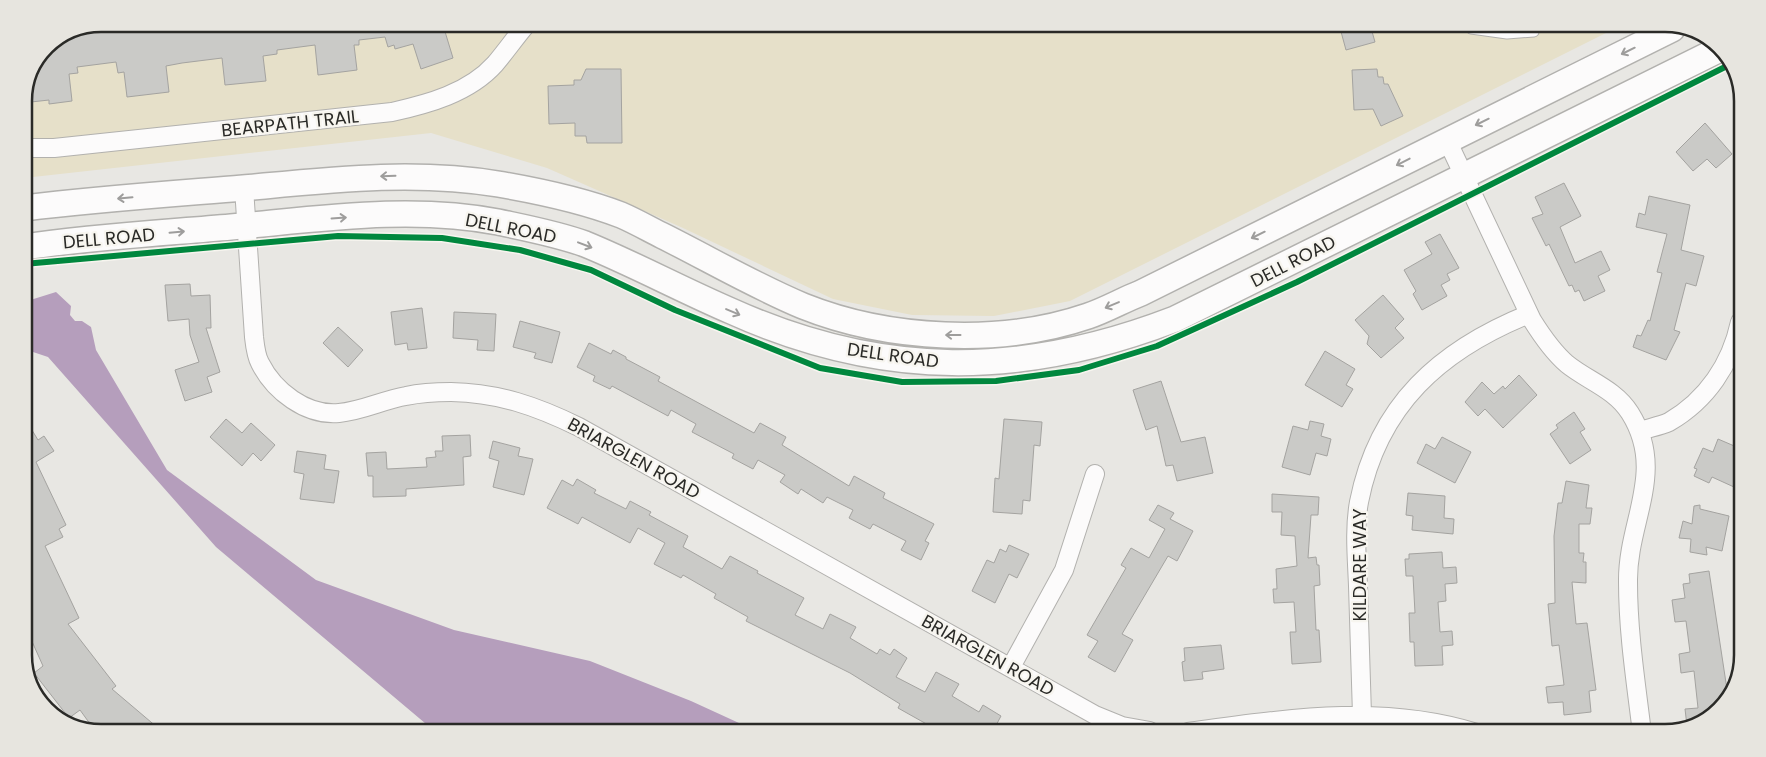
<svg xmlns="http://www.w3.org/2000/svg" width="1766" height="757" font-family="Poppins,sans-serif">
  <rect width="100%" height="100%" fill="#e8e7e3"/>
  <path fill="#e6e0c9" d="M102,24L1614,29L1070,301L994,316L912,315L833,299L683,228L547,168L431,133L24,178V97L47,46Z"/>
  <path fill="#b59ebc" d="M56,292L71,306L70,315L75,321H82L91,327L96,350L167,470L316,580L454,630L590,661L691,701L739,723L748,730L432,729L216,547L48,357L24,349V302Z"/>
  <path fill="#cacac7" stroke="#a4a3a0" d="M108,24L443,25L453,58L421,69L413,44L395,49L394,45L388,47L385,37L359,40V45H354L357,70L318,75L315,45L277,50V54L263,56L266,81L225,85L222,58L182,63L166,66L169,92L127,97L124,72L118,73L116,62L77,67L78,73L69,74L72,101L49,104V100L31,102L30,85L47,46L99,25Z
    M1340,28H1371L1375,42L1346,50Z
    M586,69H621L622,143H587L586,136H575V123L549,124L548,86L574,85V80H581Z
    M1377,69L1378,77H1383L1384,84H1388L1403,116L1381,126L1373,109L1354,110L1352,70Z
    M1705,123L1732,154L1716,168L1707,159L1693,171L1676,152Z
    M1564,183L1581,216L1560,227L1575,263L1601,251L1610,270L1598,276L1605,291L1584,301L1579,290L1575,292L1572,285L1569,286L1549,244L1546,246L1532,218L1543,214L1535,197Z
    M1649,196L1690,205L1681,250L1704,256L1696,286L1686,283L1674,330L1680,332L1666,360L1633,347L1637,335L1641,336L1648,320L1650,321L1662,273L1657,272L1667,234L1636,227L1639,213L1645,215Z
    M1440,234L1459,268L1447,274L1450,280L1441,285L1447,296L1422,310L1413,294L1416,291L1404,270L1432,254L1425,242Z
    M190,284L191,296L210,295L211,328H206L220,372L207,377L212,392L185,401L175,370L199,362L190,335L189,319L168,321L165,285Z
    M1383,295L1404,319L1395,328L1404,338L1381,358L1367,344L1369,336L1355,320Z
    M422,308L427,348L408,350L407,343L395,345L391,312Z
    M454,312L496,314L494,351L477,350L478,340L453,338Z
    M520,321L560,332L552,363L534,358L536,353L513,347Z
    M338,327L363,350L348,367L323,343Z
    M589,343L611,354L613,350L626,357V359L660,377L658,381L754,433L760,423L786,437L782,445L849,486L854,476L885,493L883,498L934,524L925,541L929,543L921,560L901,550L906,541L873,524L870,529L849,518L853,510L827,497L823,503L801,489L798,494L780,482L785,475L758,460L753,469L732,458L734,454L692,432L696,424L671,410L668,416L612,386L610,389L593,381L595,376L577,367Z
    M1325,351L1355,369L1346,385L1353,389L1342,407L1305,385Z
    M1519,375L1537,395L1503,428L1485,409L1478,416L1465,402L1482,382L1494,394L1503,386L1505,389Z
    M1161,381L1181,442L1205,437L1213,473L1177,481L1173,465L1166,466L1157,426L1146,430L1133,390Z
    M1574,412L1585,429L1580,432L1591,450L1570,464L1550,434L1558,428L1556,425Z
    M24,417L38,440L44,436L54,451L36,462L66,525L59,529L63,537L45,546L79,618L68,624L116,686L112,689L158,728H93L80,710L69,718L34,673L43,666L30,637L24,640V573L31,569L24,555Z
    M226,419L242,433L251,423L275,445L261,461L253,453L242,466L210,437Z
    M1004,419L1042,422L1040,446L1034,445L1030,501L1023,500L1022,514L993,512L995,478L999,479Z
    M1310,421L1324,424L1321,436L1331,439L1327,456L1316,453L1310,475L1282,467L1293,426L1308,430Z
    M470,435L471,456L463,457L464,485L406,489V496L373,497V476H368L366,453L386,452L387,469L427,467L426,458L436,457L435,451H443L442,436Z
    M1442,437L1471,452L1455,483L1417,463L1426,444L1435,449Z
    M1718,439L1739,448L1738,476L1734,487L1712,477L1709,483L1694,476L1697,469L1694,468L1703,448L1713,452Z
    M493,441L520,448L518,456L533,459L524,495L493,487L499,461L489,458Z
    M297,451L326,455L324,469L339,471L334,503L300,499L304,474L294,472Z
    M577,479L596,490L594,493L626,509L630,501L651,512L649,515L688,536L683,547L722,569L730,556L758,571L757,573L804,598L795,615L823,629L830,614L856,627L850,638L877,654L880,649L890,655L894,649L907,658L896,677L925,692L936,672L959,684L952,696L979,712L983,705L1001,716L993,731H939L898,708L900,704L850,673L746,621L748,617L714,598L716,594L683,575L681,578L654,564L665,543L638,528L630,543L582,517L578,524L547,508L562,480L573,486Z
    M1566,481L1589,485L1586,508H1592L1590,524H1579V553H1584L1583,562H1586V583L1572,582L1576,624L1587,623L1596,690L1589,691L1591,712L1564,715L1563,702L1548,703L1546,687L1564,685L1559,645L1552,646L1548,604L1555,603L1554,536L1558,503H1562Z
    M1408,493L1445,496L1444,518L1454,519L1453,534L1412,530L1413,516L1406,515Z
    M1272,494L1319,497L1318,515H1311L1308,558L1316,557L1317,565H1319L1320,585L1314,586L1316,630H1319L1321,662L1292,664L1290,632H1296L1294,602L1274,603L1273,589H1277L1276,569L1297,566L1295,536L1281,535L1282,512H1272Z
    M1158,505L1174,513L1170,519L1193,531L1177,561L1168,556L1122,634L1133,640L1115,672L1088,657L1098,641L1087,635L1126,568L1121,565L1131,548L1149,558L1165,529L1149,520Z
    M1700,505V509L1729,516L1722,551L1706,547L1707,555L1690,552L1691,539L1679,538L1683,521L1692,524L1694,506Z
    M1009,545L1029,554L1017,578L1009,574L995,603L972,591L987,560L994,563L1000,549L1006,552Z
    M1442,552L1443,568L1456,567L1457,583L1445,584L1446,601L1438,602L1440,632L1452,631L1453,645L1442,646L1443,665L1415,666L1414,642H1410L1409,613H1415L1413,576H1406L1405,559H1409V554Z
    M1709,571L1728,696L1708,720L1687,726L1685,709L1698,708L1694,671L1681,673L1679,654L1690,652L1686,621L1675,622L1672,600L1685,598L1683,584L1690,583L1689,574Z
    M1221,645L1224,669L1202,672L1203,679L1184,681L1182,662L1185,661L1184,648Z"/>
  <g fill="none" stroke-linecap="round" stroke-linejoin="round">
    <defs>
      <path id="service" d="M1471,29L1507,34L1534,32"/>
      <path id="minor" d="M1447,140L1532,320C1542,336 1553,352 1567,364C1588,381 1615,389 1630,413C1667,472 1627,521 1628,582C1628,633 1636,683 1642,733
        M24,148H54L392,112C428,104 469,93 495,64C506,51 515,38 526,25
        M244,188L254,337C255,346 256,356 260,363C274,391 306,416 339,413C362,411 383,400 406,396C420,393 437,392 451,392C499,393 536,406 579,427L1095,715L1122,726L1150,731
        M1640,431C1649,428 1660,426 1669,422C1707,400 1731,364 1740,322
        M1011,667L1064,570L1095,474
        M1362,715C1361,672 1359,629 1358,586C1357,559 1354,529 1359,502C1378,405 1440,350 1529,314
        M1188,732C1285,719 1381,703 1477,733"/>
      <path id="secondary" d="M24,208C97,199 170,194 243,188C329,180 413,170 498,184C539,191 582,200 621,215C635,221 649,229 663,236C709,259 755,286 803,306C888,340 1001,346 1088,316C1106,310 1123,300 1141,293L1672,29
        M24,247C92,237 162,233 231,227C319,219 411,205 498,222C526,228 558,234 585,244C634,264 682,290 731,311C882,379 1022,378 1175,319L1718,50"/>
    </defs>
    <use href="#service" stroke="#b2b1ae" stroke-width="11"/>
    <use href="#minor" stroke="#b2b1ae" stroke-width="20"/>
    <use href="#secondary" stroke="#b2b1ae" stroke-width="28"/>
    <use href="#service" stroke="#fcfbfb" stroke-width="9"/>
    <use href="#minor" stroke="#fcfbfb" stroke-width="18"/>
    <use href="#secondary" stroke="#fcfbfb" stroke-width="25"/>
    <defs>
      <path id="cycleway" d="M24,264L338,236L442,238L520,250L591,270L675,310L820,368L902,382L996,381L1079,370L1157,346L1297,282L1731,64"/>
    </defs>
    <use href="#cycleway" stroke="#f7f5ef" stroke-width="9"/>
    <use href="#cycleway" stroke="#00873e" stroke-width="6"/>
  </g>
  <defs><path id="oneway-shaft" d="M-6 0H5M1.5-3L5.5 0L1.5 3" fill="none" stroke-width="1.6" stroke-linecap="round" stroke-linejoin="round" transform="scale(1.25)"/></defs>
  <g stroke="#9e9d9c">
    <use href="#oneway-shaft" transform="translate(1628 51) rotate(154)"/>
    <use href="#oneway-shaft" transform="translate(1482 122) rotate(154)"/>
    <use href="#oneway-shaft" transform="translate(1403 162) rotate(153)"/>
    <use href="#oneway-shaft" transform="translate(388 176) rotate(178)"/>
    <use href="#oneway-shaft" transform="translate(125 198) rotate(175)"/>
    <use href="#oneway-shaft" transform="translate(339 218) rotate(-4)"/>
    <use href="#oneway-shaft" transform="translate(177 232) rotate(-5)"/>
    <use href="#oneway-shaft" transform="translate(1258 235) rotate(154)"/>
    <use href="#oneway-shaft" transform="translate(585 245) rotate(21)"/>
    <use href="#oneway-shaft" transform="translate(1112 305) rotate(157)"/>
    <use href="#oneway-shaft" transform="translate(733 312) rotate(23)"/>
    <use href="#oneway-shaft" transform="translate(953 335) rotate(-180)"/>
  </g>
  <g text-anchor="middle" dominant-baseline="central" stroke-width="4.5" stroke-linejoin="round" paint-order="stroke">
    <g font-size="18" fill="#2a2a27" stroke="#f7f5ef">
      <text transform="translate(290 123) rotate(-6)">BEARPATH TRAIL</text>
      <text transform="translate(511 228) rotate(11)">DELL ROAD</text>
      <text transform="translate(109 238) rotate(-5)">DELL ROAD</text>
      <text transform="translate(1293 261) rotate(-27)">DELL ROAD</text>
      <text transform="translate(893 355) rotate(8)">DELL ROAD</text>
      <text transform="translate(634 458) rotate(29)">BRIARGLEN ROAD</text>
      <text transform="translate(1359 565) rotate(-90)">KILDARE WAY</text>
      <text transform="translate(988 655) rotate(29)">BRIARGLEN ROAD</text>
    </g>
  </g>
  <path d="M0 0H1766V757H0ZM101 32H1665A69 69 0 0 1 1734 101V655A69 69 0 0 1 1665 724H101A69 69 0 0 1 32 655V101A69 69 0 0 1 101 32Z" fill="#e7e5df" fill-rule="evenodd"/>
  <path fill="none" stroke="#2a2a27" stroke-width="2.5" d="M101 32H1665A69 69 0 0 1 1734 101V655A69 69 0 0 1 1665 724H101A69 69 0 0 1 32 655V101A69 69 0 0 1 101 32Z"/>
</svg>
